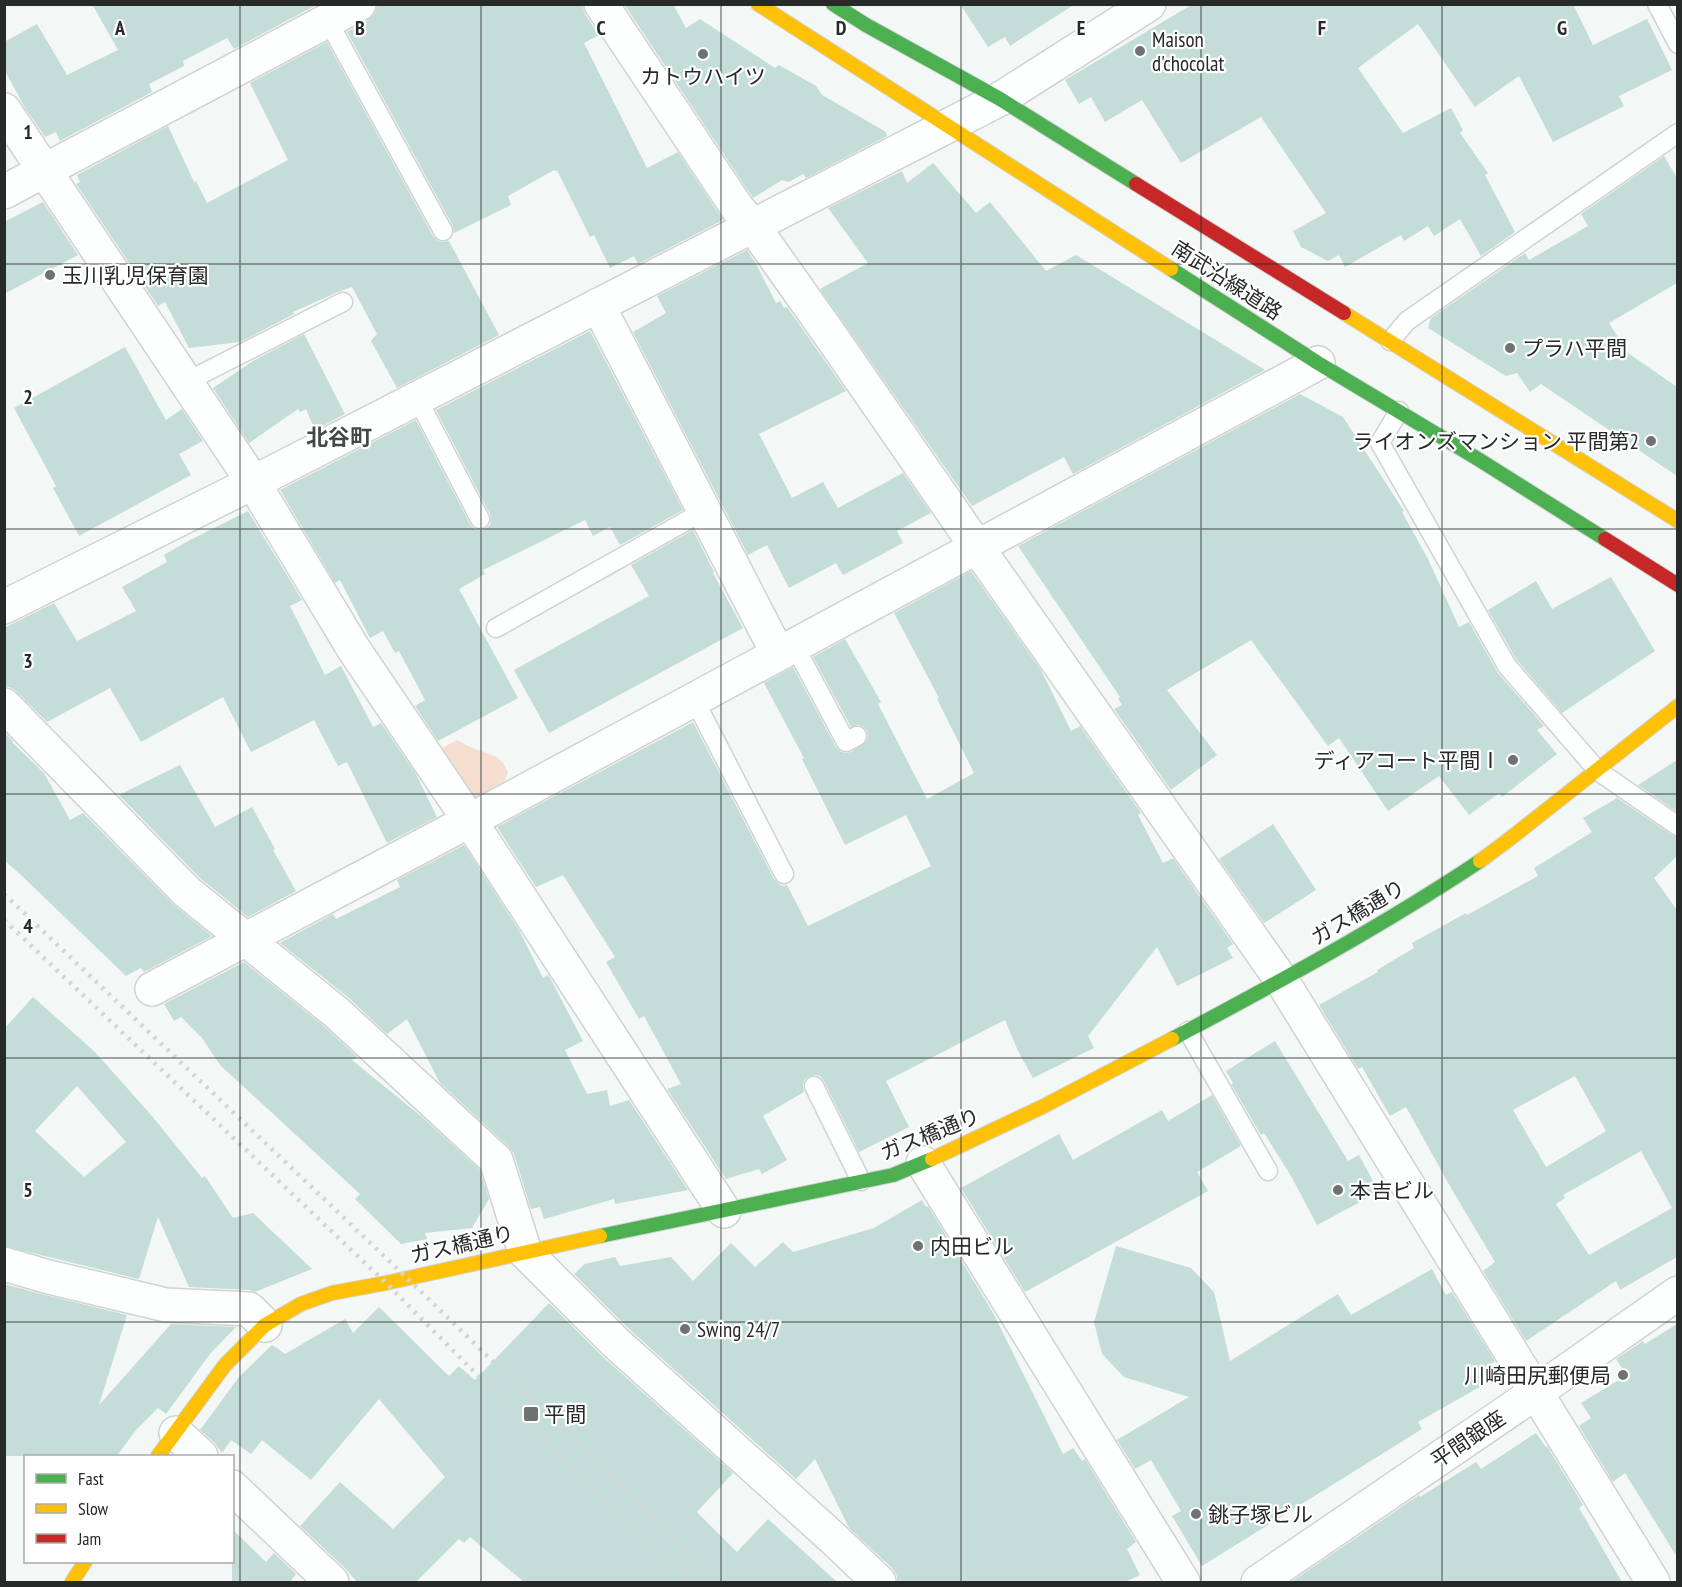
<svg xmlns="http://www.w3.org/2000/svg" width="1682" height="1587" font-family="'PT Sans Narrow','Noto Sans JP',sans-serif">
  <rect width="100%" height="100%" fill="#f3f7f6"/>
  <path fill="#f5ded0" d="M457,740L470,747L497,757L503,763L508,772L505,781L472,799L442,748Z"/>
  <path fill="#c4ddd9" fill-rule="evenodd" d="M92,4H318L234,49L227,38L183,61L184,66L149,84L152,92L60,141L56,132L45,137L25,108L4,69V42L37,24L67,75L118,50Z
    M378,4H582L585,14L599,35L584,43L647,168L678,152L723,220L638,264L634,256L610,268L594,235L590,237L557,170L555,171L554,170L508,196L511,205L454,233L453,226L347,32L368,20L375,13Z
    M624,4H673L686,28L700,19L775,68L779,65L816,86L822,95L886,132L887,136L806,178L803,174L789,182L782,180L753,198Z
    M960,4H1075L1010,46L1005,37L988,47Z
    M1193,4H1573L1593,45L1647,19L1672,70L1619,96L1624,106L1553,142L1519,76L1475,107L1418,24L1358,68L1403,133L1451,108L1463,130L1460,133L1488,173L1485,175L1515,232L1481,256L1460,219L1434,236L1428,226L1404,241L1401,235L1345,267L1339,255L1328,261L1301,247L1293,231L1326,213L1261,117L1181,163L1142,100L1105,122L1091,97L1079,104L1065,80Z
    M327,42L433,236L437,240L442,242L449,241L499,335L397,388L371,341L377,334L352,287L338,292L293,312L294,314L240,342L189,348L165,302L158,306L76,184L80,182L77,175L168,126L194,182L196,181L207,203L288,160L250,83Z
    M1664,156L1677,178V283L1609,323L1628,353L1677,387V476L1541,384L1530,392L1517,373L1506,376L1428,328L1431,318L1525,253L1529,260L1588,226L1581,214Z
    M933,163L976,213L990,202L1046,271L1076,255L1265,370L1073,474L1064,457L972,506L820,289L868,263L828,208L902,171L907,183Z
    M43,202L78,255L4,294V222Z
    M747,250L755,262L776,303L780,301L784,308L787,307L846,391L759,434L792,498L823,482L838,508L903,473L931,513L897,531L903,543L843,575L836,563L789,588L767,545L748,555L633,332L666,313L657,296Z
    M590,331L683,510L620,545L610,527L593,536L585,520L483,570L485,574L459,589L518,698L438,741L415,706L425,700L399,651L395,653L383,631L370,638L340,580L335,583L280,490L416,420L470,524L474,529L480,530L485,529L490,525L491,519L490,514L436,410Z
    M304,334L345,414L315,430L306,409L300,412L298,409L249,443L213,388L253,361Z
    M125,347L166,420L182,409L203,441L179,454L191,475L79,536L53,488L56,486L14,408Z
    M1300,394L1343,417L1404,511L1402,512L1428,559L1459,627L1469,622L1498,673L1544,726L1537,730L1557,754L1502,797L1499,793L1469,815L1439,776L1388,811L1339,738L1328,746L1251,640L1167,690L1217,755L1171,790L1114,709L1122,705L1118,698L1120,697L1018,546Z
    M248,511L302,600L290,606L325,675L341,666L373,727L381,723L416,774L437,817L387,843L347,762L338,766L314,720L251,752L223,697L141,742L110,688L47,722L17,692L10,687H4V628L54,603L77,641L136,611L122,587L167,562L164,555L188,541Z
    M693,530L714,572L713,573L743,628L549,733L514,670L649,596L631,565Z
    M971,571L1041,670L1071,731L1080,726L1141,813L1138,815L1163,863L1173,858L1233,944L1227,948L1233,958L1177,986L1157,947L1088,1036L1094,1048L1033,1078L1018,1051L1005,1020L886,1081L909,1127L859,1152L824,1081L820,1076L815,1075L810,1076L805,1079L803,1085L804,1092L763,1116L787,1160L762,1174L759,1169L726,1179L667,1089L681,1084L644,1016L639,1019L606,962L615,957L563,875L536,887L497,827L693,722L774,879L782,886L787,885L808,926L931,866L906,815L845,845L802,759L804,758L764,683L793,667L836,747L841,752L846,753L851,752L866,742L868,737L867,731L863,727L858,725L851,727L813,657L845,639L881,702L878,704L927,799L974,773L937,699L939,698L894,613Z
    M1611,577L1655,651L1562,713L1516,659L1488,610L1536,581L1552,609Z
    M4,732L13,741L12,742L44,773L70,820L83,813L174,905L212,936L144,972L141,968L126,976L21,875L4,860Z
    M1677,760V812L1638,785Z
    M180,765L215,827L252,807L275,849L273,850L296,891L248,917L200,878L119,795Z
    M1617,798L1672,835L1677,837V856L1654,878L1677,910V1257L1620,1290L1616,1281L1526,1341L1483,1271L1495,1262L1451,1188L1406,1107L1390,1116L1362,1067L1358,1069L1319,1005L1378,972L1377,970L1414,948L1412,943L1466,913L1467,915L1538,876L1534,868L1592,832L1583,818ZM1575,1076L1606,1131L1546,1167L1513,1110ZM1641,1151L1672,1208L1589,1255L1556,1204L1565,1198L1563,1195Z
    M1273,824L1316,890L1264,923L1219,859Z
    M464,845L519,930L543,978L548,975L550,978L583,1041L565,1050L587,1094L607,1090L610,1106L629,1100L688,1190L615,1204L614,1199L544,1219L540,1207L531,1209L514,1154L509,1147L440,1083L407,1019L387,1034L349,998L280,943L333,914L336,919L400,887L397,880Z
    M244,962L325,1027L357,1057L352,1060L422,1117L480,1170L489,1199L472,1228L425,1233L427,1239L401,1244L355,1199L360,1194L220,1065L202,1038L181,1017L174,1021L164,1004Z
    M33,997L94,1051L152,1116L202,1178L205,1176L233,1218L253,1213L312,1269L255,1292L250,1290L189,1287L158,1217L139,1279L4,1246V1029ZM77,1086L126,1142L84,1177L35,1131Z
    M1275,1041L1348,1161L1359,1155L1379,1192L1317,1225L1291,1176L1264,1133L1261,1135L1231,1084L1233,1083L1226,1071Z
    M1212,1095L1241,1146L1197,1172L1208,1191L1025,1292L961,1188L1059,1134L1073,1160L1162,1110L1168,1121Z
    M922,1200L926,1207L928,1206L992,1311L1063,1454L1073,1448L1082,1461L1085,1459L1136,1542L1127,1549L1140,1575L1125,1582H897V1576L892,1568L849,1528L815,1459L796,1479L628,1328L574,1274L585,1264L615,1257L620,1266L671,1257L693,1281L731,1243L755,1267L783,1242L793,1252L874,1228Z
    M1116,1246L1191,1268L1214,1292L1230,1361L1338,1294L1351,1315L1432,1269L1446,1295L1452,1292L1495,1361L1485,1368L1492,1380L1418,1422L1422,1429L1202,1566L1172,1516L1181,1511L1151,1460L1135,1469L1117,1440L1189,1397L1124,1377L1102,1354L1094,1322Z
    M4,1284L45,1295L127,1315L99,1405L171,1324L236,1327L210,1354L166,1414L158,1408L136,1430L117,1456H4Z
    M549,1303L602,1356L733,1473L697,1512L737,1552L768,1519L837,1582H524L470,1537L464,1543L459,1539L416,1582H357L345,1568L300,1526L340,1482L393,1529L445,1477L379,1399L311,1480L262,1440L251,1454L231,1440L222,1453L214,1442L200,1430L239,1377L272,1345L285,1354L345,1319L353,1333L379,1307L449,1376L459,1366L475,1380Z
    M1677,1324V1557L1625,1473L1613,1482L1579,1426L1591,1418L1581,1403L1627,1375L1616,1359L1643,1341L1645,1344Z
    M1536,1433L1546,1447L1547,1446L1583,1505L1579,1508L1622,1582H1291L1419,1495L1420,1497L1476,1462L1481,1469Z
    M232,1529L266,1562L274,1553L296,1574L290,1582H232Z"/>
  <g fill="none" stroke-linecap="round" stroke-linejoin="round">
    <defs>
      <path id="lane" d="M1657,4L1678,44
        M328,21L443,231
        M1390,341L1407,321L1678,133
        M186,382L343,302
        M417,398L480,519
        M1399,411L1380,443L1507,666L1598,771L1678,826
        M496,628L704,511
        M794,645L846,742L857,736
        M694,699L784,874
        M1188,1031L1268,1171
        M814,1086L861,1181"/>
      <path id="street" d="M601,4L738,209L753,226L828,332L977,547L1282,981L1653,1582
        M4,110L253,482L353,648L478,833L724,1211
        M4,192L359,4
        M598,305L778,654
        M4,607L268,475L1000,99L1149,4
        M4,705L187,892L337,1013L496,1160L525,1252L615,1342L835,1540L879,1582
        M152,989L469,821L1318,363
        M923,1163L1183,1582
        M4,1264L49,1277L166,1305L249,1309L265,1325
        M176,1433L201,1456
        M232,1487L332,1582
        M1258,1582L1535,1393L1678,1293"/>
      <path id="fast" d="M833,4L866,25L1000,99L1136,184
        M1171,269L1318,363L1478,459L1605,539
        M1172,1039C1277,983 1381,927 1480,861
        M600,1236L893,1175L932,1159"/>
      <path id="slow" d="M758,4L1171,269
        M1344,313L1678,521
        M1480,861L1507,841L1678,706
        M932,1159L1042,1107L1172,1039
        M158,1456L225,1365L265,1325L301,1304L332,1293L386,1283L600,1236
        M72,1582L85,1562"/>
      <path id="jam" d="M1136,184L1344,313
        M1605,539L1678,585"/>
    </defs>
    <use href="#lane" stroke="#d0d3d2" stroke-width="21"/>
    <use href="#street" stroke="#d0d3d2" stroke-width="36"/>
    <use href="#fast" stroke="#d0d3d2" stroke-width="16"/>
    <use href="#slow" stroke="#d0d3d2" stroke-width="16"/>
    <use href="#jam" stroke="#d0d3d2" stroke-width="16"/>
    <use href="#lane" stroke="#fdfefe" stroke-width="18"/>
    <use href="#street" stroke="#fdfefe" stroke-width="33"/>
    <use href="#fast" stroke="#4caf50" stroke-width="14"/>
    <use href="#slow" stroke="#ffc107" stroke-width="14"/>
    <use href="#jam" stroke="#c62828" stroke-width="14"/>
    <path stroke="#d4d5d5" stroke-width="4.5" stroke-dasharray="3 6" stroke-linecap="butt" d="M4,894L407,1278L720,1582
      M4,920L386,1283L523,1421L691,1582"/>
  </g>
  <path fill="none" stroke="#272a29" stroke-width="1.5" stroke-opacity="0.55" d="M240,4V1582M481,4V1582M721,4V1582M961,4V1582M1201,4V1582M1442,4V1582M4,264H1678M4,529H1678M4,794H1678M4,1058H1678M4,1322H1678"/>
  <g fill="#6e7271" stroke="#fff" stroke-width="2">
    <circle cx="1140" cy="51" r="6"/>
    <circle cx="703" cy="54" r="6"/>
    <circle cx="50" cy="275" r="6"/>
    <circle cx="1510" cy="348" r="6"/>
    <circle cx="1651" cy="441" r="6"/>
    <circle cx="1513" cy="760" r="6"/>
    <circle cx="1338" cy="1190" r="6"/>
    <circle cx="918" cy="1246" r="6"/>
    <circle cx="685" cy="1329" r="6"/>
    <circle cx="1623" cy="1375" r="6"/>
    <rect x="523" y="1406" width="16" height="16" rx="3"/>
    <circle cx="1196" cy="1514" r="6"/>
  </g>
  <g text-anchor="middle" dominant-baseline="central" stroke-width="4.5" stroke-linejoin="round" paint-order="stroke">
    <g font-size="21" fill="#272a29" stroke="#fff" text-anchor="start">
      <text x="1152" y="39">Maison<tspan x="1152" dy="24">d'chocolat</tspan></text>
      <text x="703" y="76" text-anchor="middle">カトウハイツ</text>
      <text x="62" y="275">玉川乳児保育園</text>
      <text x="1522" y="348">プラハ平間</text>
      <text x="1639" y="441" text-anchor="end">ライオンズマンション 平間第2</text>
      <text x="1501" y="760" text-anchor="end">ディアコート平間Ⅰ</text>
      <text x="1350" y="1190">本吉ビル</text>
      <text x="930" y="1246">内田ビル</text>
      <text x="697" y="1329">Swing 24/7</text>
      <text x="1611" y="1375" text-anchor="end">川崎田尻郵便局</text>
      <text x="544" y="1414">平間</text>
      <text x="1208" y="1514">銚子塚ビル</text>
    </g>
    <g font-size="21" fill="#272a29" stroke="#fff">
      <text transform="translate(1227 280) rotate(33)">南武沿線道路</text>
      <text transform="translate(1358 912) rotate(-31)">ガス橋通り</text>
      <text transform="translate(930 1134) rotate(-22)">ガス橋通り</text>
      <text transform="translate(462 1244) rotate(-13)">ガス橋通り</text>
      <text transform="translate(1468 1439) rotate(-34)">平間銀座</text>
    </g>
    <g font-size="22" font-weight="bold" fill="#434847" stroke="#fff">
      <text x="339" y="437">北谷町</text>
    </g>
  </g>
  <g font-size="20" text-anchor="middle" font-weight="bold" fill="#272a29" stroke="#fff" stroke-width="4.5" stroke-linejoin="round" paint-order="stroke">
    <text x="120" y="35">A</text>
    <text x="360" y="35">B</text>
    <text x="601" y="35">C</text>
    <text x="841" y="35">D</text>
    <text x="1081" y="35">E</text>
    <text x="1322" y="35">F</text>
    <text x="1562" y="35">G</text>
    <text x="28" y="139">1</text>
    <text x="28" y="404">2</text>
    <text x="28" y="668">3</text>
    <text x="28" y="933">4</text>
    <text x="28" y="1197">5</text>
  </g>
  <rect width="1682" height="1587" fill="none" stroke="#272a29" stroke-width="12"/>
  <rect x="24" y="1455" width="210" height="108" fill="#ffffff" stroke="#a9aaa9" stroke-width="1.5"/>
  <rect x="36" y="1474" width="30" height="9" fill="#4caf50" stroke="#a9aaa9" stroke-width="1.5"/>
  <text x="78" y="1485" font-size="18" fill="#272a29">Fast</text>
  <rect x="36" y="1504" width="30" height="9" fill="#ffc107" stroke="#a9aaa9" stroke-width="1.5"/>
  <text x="78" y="1515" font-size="18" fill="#272a29">Slow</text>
  <rect x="36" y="1534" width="30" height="9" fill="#c62828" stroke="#a9aaa9" stroke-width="1.5"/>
  <text x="78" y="1545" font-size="18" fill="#272a29">Jam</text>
</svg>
